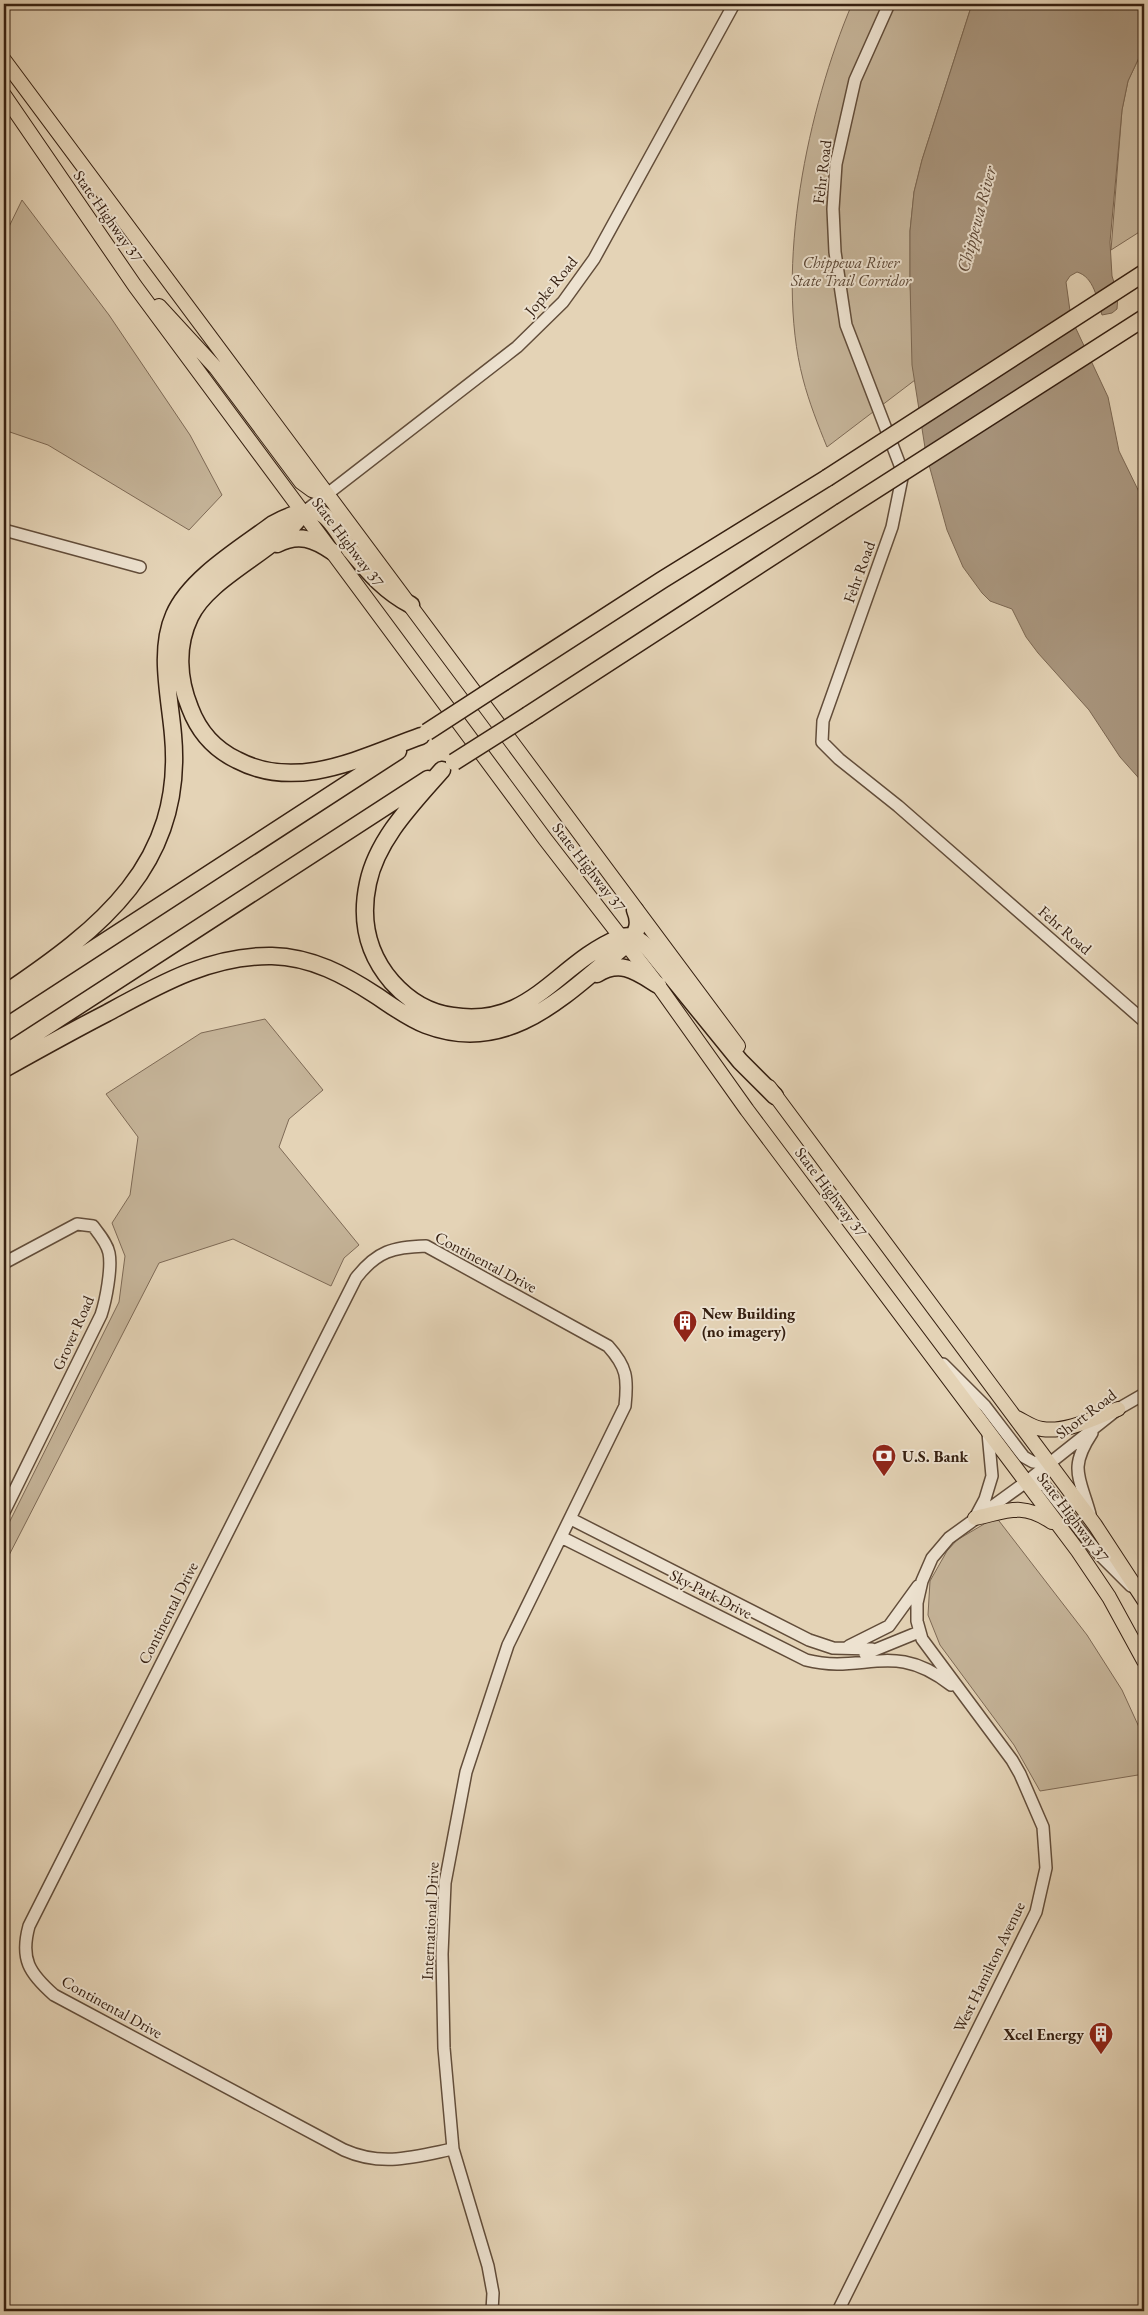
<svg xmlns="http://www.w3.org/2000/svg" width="1148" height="2315" font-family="'EB Garamond',serif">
  <rect width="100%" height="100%" fill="#e4d3b6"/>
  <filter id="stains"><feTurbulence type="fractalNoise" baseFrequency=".004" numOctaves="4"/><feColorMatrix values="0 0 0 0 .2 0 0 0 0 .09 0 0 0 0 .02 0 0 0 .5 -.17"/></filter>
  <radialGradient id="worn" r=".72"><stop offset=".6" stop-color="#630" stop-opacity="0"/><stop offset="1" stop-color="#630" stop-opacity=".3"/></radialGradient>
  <path fill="#c6b59a" stroke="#7e6a56" d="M852,4H972L922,160L914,192L910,231V282L915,380L827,447C818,425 809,402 803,379C774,268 808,107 852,4Z
    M1144,47V229L1111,250L1122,110L1128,81Z
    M22,200L109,315L190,435L222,495L189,530L48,445L4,430V237Z
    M265,1019L323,1090L289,1119L279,1147L359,1245L344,1258L331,1286L233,1239L159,1263L4,1565V1533L119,1302L125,1256L112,1223L130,1195L138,1137L106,1094L201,1033Z
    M996,1517L1087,1635L1122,1690L1144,1738V1774L1040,1791L1014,1745L940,1645L928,1615L930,1581L947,1551L957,1540Z"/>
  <path fill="#a9967e" stroke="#7b6752" d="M972,4H1144V47L1128,81L1122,110L1110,242L1112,276L1118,295L1117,309L1112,313L1102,315C1097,299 1094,277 1077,272L1070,276L1066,282L1071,318L1108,397L1119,451L1144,502V784L1120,757L1089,710L1038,653L1026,637L1012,609L990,601L982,593L963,567L947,530L926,454L912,365L910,282V231L914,192L922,160Z"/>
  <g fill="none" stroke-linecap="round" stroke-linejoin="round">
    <defs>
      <path id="minor" d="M889,4L855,80L836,164L833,209L835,252L846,325L903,473L892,527L823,721L822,742L839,759L898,806L1144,1021
        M304,512L517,347L563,302L594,259L734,4
        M4,530L140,567
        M4,1263L77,1224L93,1226C99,1234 107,1243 109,1253C112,1268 106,1300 101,1315L4,1512
        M943,1364L985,1406L1024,1457L1033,1462L1049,1463
        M1026,1482L1038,1483L1045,1486L1098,1553L1131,1586
        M977,1514L985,1499L992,1476L988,1433
        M1090,1514C1080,1477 1068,1469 1092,1433
        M571,1519L809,1640L833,1648L872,1649
        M561,1537L806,1660C864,1675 893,1639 951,1685
        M849,1646L889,1626L918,1586
        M865,1654L919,1632
        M453,2149C414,2157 382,2167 344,2150L54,1995C29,1973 20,1959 29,1926L356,1278C377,1251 393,1247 426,1246L608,1346C627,1367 628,1378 625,1406L508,1645L466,1772L445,1883L442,1954L444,2048L453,2149L488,2266L493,2293L492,2311
        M838,2311L1036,1912L1046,1868L1043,1827L1020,1774L1012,1760L922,1639L917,1621V1603L922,1581L932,1558L949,1538L1026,1482L1118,1409L1144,1394"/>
      <path id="major" d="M4,60L738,1046
        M4,95L135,286L545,839L658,985L747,1110L1078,1551L1109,1597L1144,1661
        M159,306L216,368L301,482L312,490L328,495
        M769,1087L1095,1525L1144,1600
        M1017,1418C1025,1422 1033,1428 1042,1429C1067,1433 1096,1417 1118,1409
        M975,1518C1008,1511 1021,1502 1052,1522"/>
      <path id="highway" d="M304,512C277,551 209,576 190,617C176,646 178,679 190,708C199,732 214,749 237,760C298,792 362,757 421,736
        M277,544C299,533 314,539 333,552
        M504,682L662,580L827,478
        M528,715L841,512
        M442,770C414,802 377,839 368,883C360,920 367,953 392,982C408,1000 428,1013 453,1016C532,1028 556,964 619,938C632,933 640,940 649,949L740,1061L775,1096
        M597,974C621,959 637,972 658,985
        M4,994C100,929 185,864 173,735C170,698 158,651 174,615C190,578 241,548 273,524C286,517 305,508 320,513C331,517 344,542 351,551C369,573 386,592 411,605
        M4,1007L398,751
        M4,1054L428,779
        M4,1069C38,1050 72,1031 107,1013C160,984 211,955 272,956C312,957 345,975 377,996C392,1006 408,1018 426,1025C510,1057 568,992 627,944C637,933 641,924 635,910"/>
    </defs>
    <use href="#minor" stroke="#624d3a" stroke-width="14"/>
    <use href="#major" stroke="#362011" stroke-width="16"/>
    <use href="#highway" stroke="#362011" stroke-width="19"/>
    <use href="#minor" stroke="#ede2d0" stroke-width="11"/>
    <use href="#major" stroke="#e4d3b6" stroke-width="14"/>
    <use href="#highway" stroke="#e4d3b6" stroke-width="16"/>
    <defs>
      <path id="highway-bridge" d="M827,478L1144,273
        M841,512L1144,318
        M427,732L504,682
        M454,762L528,715"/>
    </defs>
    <use href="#highway-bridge" stroke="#362011" stroke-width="19" stroke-linecap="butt"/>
    <use href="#highway-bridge" stroke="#e4d3b6" stroke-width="16"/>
  </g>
  <defs>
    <symbol id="building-pin" viewBox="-11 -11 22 30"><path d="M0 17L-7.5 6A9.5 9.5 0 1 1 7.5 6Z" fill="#8f2418" stroke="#ede2d0"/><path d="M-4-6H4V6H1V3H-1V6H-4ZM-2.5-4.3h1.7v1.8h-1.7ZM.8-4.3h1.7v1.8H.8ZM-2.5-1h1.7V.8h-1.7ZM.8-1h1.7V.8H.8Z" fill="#fff"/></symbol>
    <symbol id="bank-pin" viewBox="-11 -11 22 30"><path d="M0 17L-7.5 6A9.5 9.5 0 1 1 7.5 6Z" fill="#8f2418" stroke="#ede2d0"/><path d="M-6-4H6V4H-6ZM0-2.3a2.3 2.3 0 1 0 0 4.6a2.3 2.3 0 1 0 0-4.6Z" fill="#fff"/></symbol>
  </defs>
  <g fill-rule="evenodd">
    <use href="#building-pin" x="671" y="1308" width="28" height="38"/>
    <use href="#bank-pin" x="870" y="1442" width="28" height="38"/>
    <use href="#building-pin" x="1087" y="2020" width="28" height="38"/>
  </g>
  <g text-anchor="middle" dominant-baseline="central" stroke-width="4" stroke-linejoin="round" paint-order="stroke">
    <g font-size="16" fill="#362011" stroke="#ede2d0">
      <text transform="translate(822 172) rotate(-83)">Fehr Road</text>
      <text transform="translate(108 216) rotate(55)">State Highway 37</text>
      <text transform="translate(551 286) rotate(-50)">Jopke Road</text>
      <text transform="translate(348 542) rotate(53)">State Highway 37</text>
      <text transform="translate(859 572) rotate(-70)">Fehr Road</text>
      <text transform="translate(589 867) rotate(52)">State Highway 37</text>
      <text transform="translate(1065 930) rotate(41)">Fehr Road</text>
      <text transform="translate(831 1192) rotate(53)">State Highway 37</text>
      <text transform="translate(486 1262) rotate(28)">Continental Drive</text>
      <text transform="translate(73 1333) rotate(-66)">Grover Road</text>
      <text transform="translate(1086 1414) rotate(-37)">Short Road</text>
      <text transform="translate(1073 1517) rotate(53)">State Highway 37</text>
      <text transform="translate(711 1594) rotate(27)">Sky Park Drive</text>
      <text transform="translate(168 1613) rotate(-63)">Continental Drive</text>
      <text transform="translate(430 1921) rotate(-87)">International Drive</text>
      <text transform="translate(989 1967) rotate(-64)">West Hamilton Avenue</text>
      <text transform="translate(112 2007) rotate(29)">Continental Drive</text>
    </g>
    <g font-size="16" font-style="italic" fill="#5a4533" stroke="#ede2d0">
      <text x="851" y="262">Chippewa River<tspan x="851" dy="18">State Trail Corridor</tspan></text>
    </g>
    <g font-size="16" font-weight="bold" fill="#362011" stroke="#ede2d0" text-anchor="start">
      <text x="702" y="1313">New Building<tspan x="702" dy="18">(no imagery)</tspan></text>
      <text x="902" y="1456">U.S. Bank</text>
      <text x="1084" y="2034" text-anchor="end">Xcel Energy</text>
    </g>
    <g font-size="18" font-style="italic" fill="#5e4937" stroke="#ede2d0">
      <text transform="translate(976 219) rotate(-75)">Chippewa River</text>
    </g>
  </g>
  <rect width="1148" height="2315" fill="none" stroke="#e4d3b6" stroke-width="20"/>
  <rect x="5" y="5" width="1138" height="2305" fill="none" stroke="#362011" stroke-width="2.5"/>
  <rect x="10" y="10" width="1128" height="2295" fill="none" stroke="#362011"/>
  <rect width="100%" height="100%" filter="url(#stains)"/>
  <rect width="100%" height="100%" fill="url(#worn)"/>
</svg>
